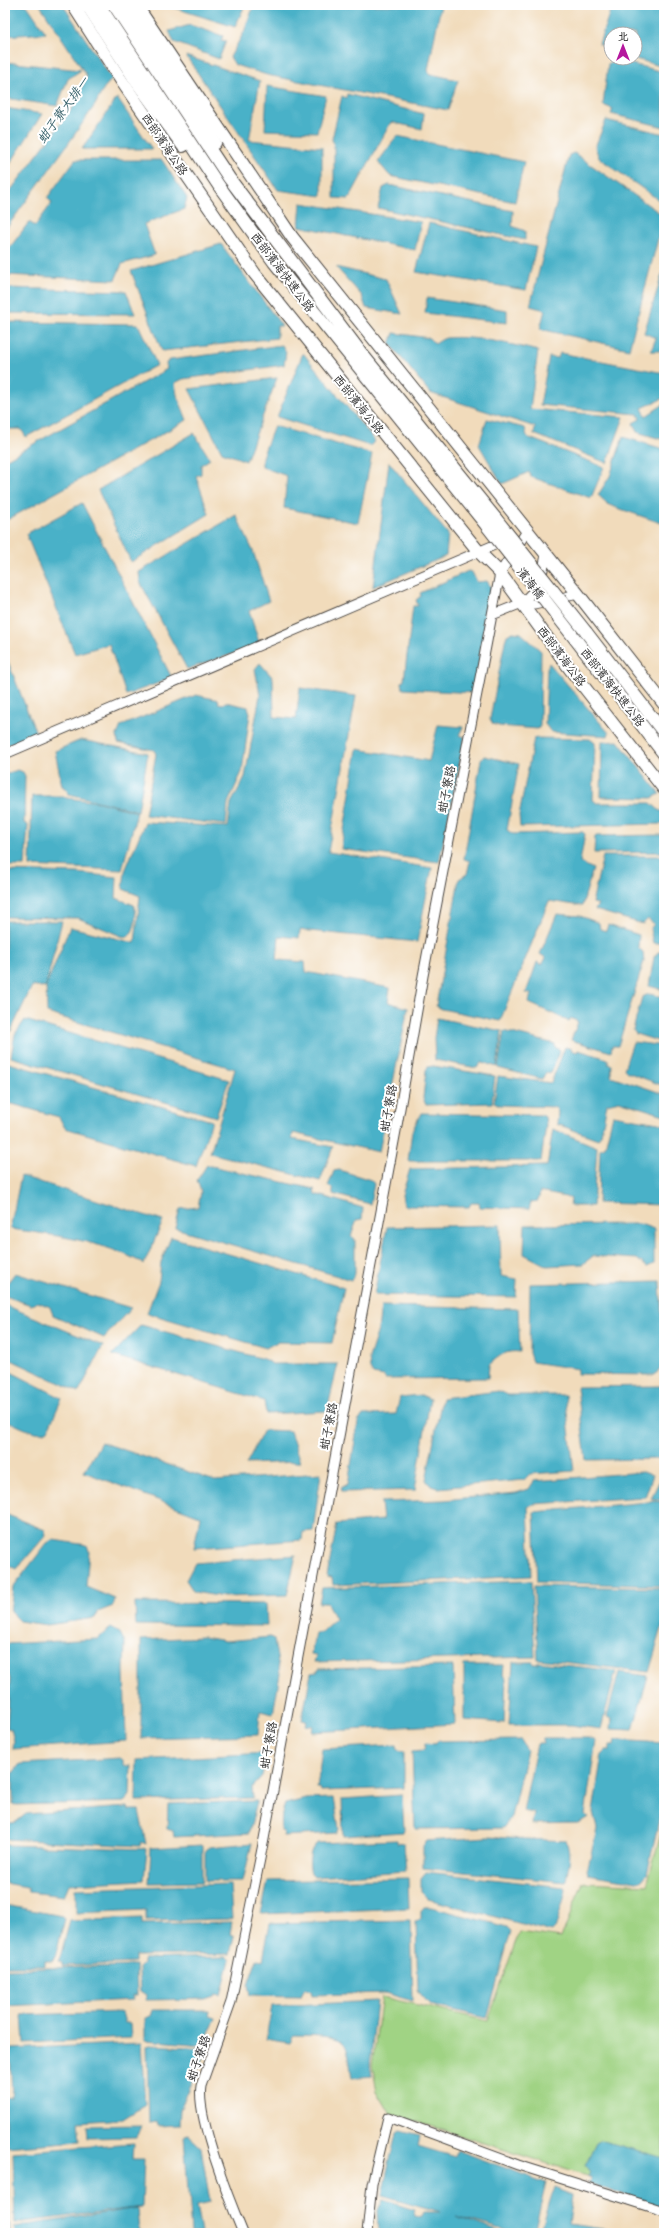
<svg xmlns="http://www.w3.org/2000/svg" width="669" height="2238" font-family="Delius,'LXGW WenKai TC',sans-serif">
  <rect width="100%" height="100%" fill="#fff"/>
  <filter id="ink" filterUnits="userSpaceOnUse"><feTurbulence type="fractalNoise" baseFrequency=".025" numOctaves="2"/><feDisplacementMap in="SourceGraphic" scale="8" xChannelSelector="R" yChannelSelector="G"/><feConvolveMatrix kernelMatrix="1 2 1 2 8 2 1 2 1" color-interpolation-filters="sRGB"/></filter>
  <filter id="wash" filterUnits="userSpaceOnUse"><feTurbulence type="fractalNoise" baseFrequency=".012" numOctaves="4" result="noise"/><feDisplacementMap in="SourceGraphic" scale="16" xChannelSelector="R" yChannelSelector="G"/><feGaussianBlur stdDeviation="0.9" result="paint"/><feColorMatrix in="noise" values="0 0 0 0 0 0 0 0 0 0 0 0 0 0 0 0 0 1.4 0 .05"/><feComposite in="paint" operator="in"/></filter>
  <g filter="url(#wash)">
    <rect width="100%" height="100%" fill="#f1dbbb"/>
    <path fill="#a0d384" stroke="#667f58" d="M664,1821V2201L390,2113L377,2091L372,2065L382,1997L488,2021L519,1932L561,1938L583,1882L647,1885Z"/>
    <path fill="#49b1c8" stroke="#3a6e7a" d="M5,5H27L46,33L5,36Z
      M40,5H63L112,79L104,88L95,105L68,144L5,230V198L73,107L87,76Z
      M165,5H245L235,27Z
      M254,5H441L428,70L430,74L458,80L448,110L267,75L235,65L230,57L244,32Z
      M612,5H664V67L632,58H635V34H611V49L599,44Z
      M190,25L223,36L221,40L226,41L219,59L174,42L169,31Z
      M186,56L260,81L249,140L322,147V196L278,190Z
      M615,60L664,72V127L611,114L613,109L603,105L608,64Z
      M5,62L81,70L68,79L57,106L5,98Z
      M267,86L326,96L317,132L265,130Z
      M347,94L424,114L422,129L391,122L349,199L334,198V147L332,139L342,96L346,98Z
      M117,98L152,149H82Z
      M5,108L42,114L5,172Z
      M606,120L664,134L663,203L599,158L595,147Z
      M397,136L524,162L515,202L390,176L378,162Z
      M574,153L664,216L629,349L540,329L545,310L530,306L569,155Z
      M75,160H162L187,198L184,209L144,224L155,255L122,264L115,280L5,275V254L29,222L35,226L52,203L47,198Z
      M389,185L513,211L512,226L525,231V240L378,208L383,188Z
      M301,203L421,222L415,250L299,226Z
      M429,223L536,247L526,290L416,272Z
      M221,244L282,326H277V338L162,351L131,271Z
      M336,267L386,279L402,314L366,308L362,296Z
      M664,268V343L660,351H651L656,338L644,333Z
      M5,288L126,291L135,314L5,313Z
      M427,298L507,310V323L425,313Z
      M5,322L138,324L157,365L26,437L21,429H5Z
      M394,333L429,338L435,344C438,342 442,339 446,338C473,335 511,344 538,351L530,409L624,417L607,463L534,434L535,427L430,393L390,344Z
      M282,345L286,352L284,365L183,379L175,383L177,395L187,420L5,521V460L167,369L166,363L170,360Z
      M303,353L375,441L370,446L277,417Z
      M560,353L664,373V398L642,408L646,416L664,404V440L637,432L633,423L640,419L638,414L540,405L549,357L558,358Z
      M277,378L246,461L222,452L189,389Z
      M487,419L525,428L527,437L604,467L591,498L531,477L529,472L502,484L479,445Z
      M274,426L372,454L358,523L284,508L287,476L262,467V457Z
      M194,433L210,459L201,465V474L196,476L209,514L131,562L98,490Z
      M623,437L664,449V524L609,505L598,495L610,476Z
      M389,462L448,534L446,556L373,587Z
      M82,503L172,678L126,695L109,644L75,654L26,534Z
      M236,515L253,551L269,601L249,611L260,645L187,669L140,582L139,572Z
      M468,571L472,572L477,582L487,581L491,587L474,693L403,689L402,682L404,680L413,606H418L416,600L421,596L420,593Z
      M513,632L521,633L541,651L540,726L538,729L499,726L493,724L490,719L505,641L507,635Z
      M5,654L36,733L5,746Z
      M260,663L273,678L274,717L296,719L300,688L356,696L328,852L432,868L417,942L300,930L299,938L279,936L277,960L305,962L306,972L390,988L388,1002L408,1008L379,1152L293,1133L292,1139L333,1147L320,1181L210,1153L235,1069L47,1013L46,986L70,927L135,943L140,896L123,889L125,871L145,822L228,827L231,803L245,777L260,695L255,669Z
      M549,663L609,733L608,736L551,732L545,724L547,668Z
      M196,695L219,700L218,703L223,704L225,702L248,707L250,713L242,772L228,803L226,825L145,815L156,754L154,750L118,743L117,735L121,726Z
      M438,725L463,727L459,735L465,737L439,862L341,849L357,749L429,761Z
      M534,738L590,739L595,743L593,800L597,803H651L660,811H664V824L520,827L519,815Z
      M81,740L148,753L138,811L69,794L65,788L62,786L55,751Z
      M618,741L660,794L652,798L601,797L602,742Z
      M484,756L519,764L507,830L513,834L583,832L585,834L580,862L593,869L582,906L549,901L500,1021L442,1009L436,1006L459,879L467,874L470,861L464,859L481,760Z
      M17,770L23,772L25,776L24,823L28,825L25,866H5V775Z
      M32,796H64L66,798L99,802L137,812L122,870L30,866Z
      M664,835V852L594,853L595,836Z
      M603,856H664V943H653L650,929L654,924L648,919L643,924L595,910L598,904L592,903Z
      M5,871L77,873L117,877L116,898L134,905C137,915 136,930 128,937L121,936L78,918L5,917Z
      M557,914L580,916L599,923L600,929L606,931L608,925L639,935L638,947L643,952L644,961L618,1046H612L611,1052L571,1040L578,1022L571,1018L569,1021L529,1003L531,993H526L537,962L542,965L546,958L540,954Z
      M5,921H62L45,988L32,986L11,1031L5,1034Z
      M658,952H664V990L649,986L654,957Z
      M649,994L664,997V1043L636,1034L633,1030L642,997Z
      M437,1018L502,1031L497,1067L482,1062L477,1068L435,1060L434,1038Z
      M25,1020L229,1080L216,1117L11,1057L15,1034Z
      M504,1031L555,1044V1047L560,1050L551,1072L545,1074L542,1079L498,1068Z
      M633,1042L664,1046V1086L627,1072L624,1069Z
      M565,1047L572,1049L571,1050L577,1052L578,1050L608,1059V1064L612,1065L611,1076L664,1094V1115L619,1101L607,1104L601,1134L598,1139L557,1124L558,1112L555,1107L500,1105L494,1102L498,1076L551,1083Z
      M5,1062L212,1121L196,1166L65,1128L59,1117L5,1102Z
      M433,1066L495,1076L492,1103L426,1105L423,1098L426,1070L428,1067Z
      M421,1113L542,1115L545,1117L546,1125L541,1161H408L412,1131Z
      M613,1115L664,1124V1205L598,1203L600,1149L605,1147Z
      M553,1129L597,1147L593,1206H570L571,1198L540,1192L538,1201L531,1202L529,1209L480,1207L479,1203H471L469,1207L404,1206L402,1195L410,1169L547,1166Z
      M207,1165L314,1189L315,1194L363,1208L362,1219L357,1220L351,1236L355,1239V1274L351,1280L175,1228L180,1209L198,1207L201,1192L197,1180Z
      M339,1170L371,1180L374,1184L370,1204L333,1194V1189L328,1186L334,1171Z
      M21,1176L163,1221L144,1264C105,1241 54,1235 10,1229Z
      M640,1224L654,1229V1264L647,1267L637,1259L593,1256L583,1264L547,1266L524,1254L525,1225Z
      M500,1225L501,1276L517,1279L516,1297L374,1295L387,1227Z
      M171,1237L344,1288L332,1343L277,1342L266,1348L147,1313L159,1281L161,1262Z
      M15,1273L131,1308L104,1338L53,1315L50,1307L38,1302L31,1305L5,1296V1286Z
      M660,1281L664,1363L655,1375L578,1374V1369L532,1362L529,1353L530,1284Z
      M5,1305L103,1346L79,1392L5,1357Z
      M381,1306L518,1309L520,1352C506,1350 500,1355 489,1365L488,1378L385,1379L384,1376L373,1374L370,1369L369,1358L378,1330Z
      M141,1325L267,1360L272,1364H338L327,1411L266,1414L264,1401L112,1355Z
      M5,1369L62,1398L48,1430C38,1438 16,1424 5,1420Z
      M661,1386C669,1405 662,1439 659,1459L586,1460L577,1387Z
      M499,1391L508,1395H565L574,1471L530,1474L524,1480L438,1488L431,1486L426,1480L442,1398Z
      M421,1395L430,1399L415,1490L342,1492L341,1488L348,1484L358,1422L363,1415L396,1414L400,1397Z
      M264,1430L290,1431L300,1462L246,1464Z
      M101,1442L215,1481L321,1473L313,1531L303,1532L302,1540L194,1548L200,1516L84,1472Z
      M642,1472L653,1475L645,1497L533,1504L528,1507L531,1576L333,1585L332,1577L327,1576L337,1524L383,1520L381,1502L444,1500L516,1493L529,1489L534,1481Z
      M662,1480H664V1501L651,1498L659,1482Z
      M653,1500L664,1503V1586L537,1582L534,1512L648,1502Z
      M5,1514L45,1530L46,1535L17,1569L5,1565Z
      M53,1540L87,1545L89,1551L86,1587L115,1599L113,1606L98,1612L95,1618L47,1625L19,1621L10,1612L13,1587L47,1543Z
      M296,1555L287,1595L224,1597L194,1592L186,1580L195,1563Z
      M531,1581L535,1657L314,1662L316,1656L311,1655L315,1633L321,1632L335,1619L327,1603H319L322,1588Z
      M534,1586L664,1588V1621L649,1672L538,1659Z
      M135,1603L266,1604L267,1626L136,1625Z
      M111,1628L120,1633L125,1643L124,1670L126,1741L13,1749L14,1741L11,1729L7,1728L10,1679L5,1665V1644L97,1639Z
      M203,1637L225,1641L271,1637L274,1640L280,1674L273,1714L260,1711L258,1735L141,1738V1640Z
      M513,1662H532L533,1664H538V1662L616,1671L601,1729L571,1725H509Z
      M464,1665H504L503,1675L506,1679L504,1723L464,1720Z
      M453,1666L455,1724L312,1732L313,1726L306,1725L307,1721L302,1720L311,1673L317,1672L319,1669Z
      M619,1672L648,1676L633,1730L611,1729L612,1719L607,1717Z
      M542,1738H589L596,1741L585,1815L588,1817L579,1823L532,1824L534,1813L523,1811L537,1744H543Z
      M521,1740L527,1750L511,1817L503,1828L415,1829L412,1751L424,1750L425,1743L436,1744L437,1741Z
      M615,1740L664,1743V1797L647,1874L641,1881L636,1882L588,1874L587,1871L597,1829L593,1812L602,1754L606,1750H610V1745H614Z
      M397,1745L398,1750L404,1751V1788L321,1791L320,1788H317L322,1749Z
      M267,1753L262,1776L252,1787L253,1798L136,1801L137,1760Z
      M120,1758L123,1760V1766H131L130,1795L126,1802L13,1805V1773L20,1764Z
      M402,1795L404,1829L403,1832L343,1836L342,1799Z
      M334,1798L339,1829L337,1833L283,1836L284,1832L281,1831L282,1813L285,1804L306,1799Z
      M257,1801L249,1833L174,1837L173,1831L167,1829L168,1804Z
      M128,1807L129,1810H139L146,1844L141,1842L140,1846L5,1839L6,1824L16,1822L26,1814Z
      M487,1837L566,1841C574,1850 567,1871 566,1882L423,1868V1846L426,1841Z
      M397,1840V1844L404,1843L406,1871L314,1877L311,1874C309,1865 308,1848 318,1843Z
      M252,1843L243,1881H205V1850L209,1847Z
      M5,1845L147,1849L144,1880L69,1884L64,1896L28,1892L27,1887L5,1883Z
      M202,1845V1882L149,1883L151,1848Z
      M426,1872L564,1887L566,1889L565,1895L555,1929L552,1932L428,1899L421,1892V1878Z
      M408,1878L409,1908L261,1914L268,1881Z
      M230,1884L232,1919L146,1921V1910L76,1913V1889Z
      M5,1905L62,1916L65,1919L54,1961H45V1966H5Z
      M424,1907H431L507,1927L511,1931L487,2018L430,2005L418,1991L416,1922L421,1919V1911Z
      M142,1918V1924L232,1922L230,1934L234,1936L230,1954L135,1956V1963L63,1966V1963L59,1961L70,1921Z
      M411,1920L413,2001L385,1993L312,1995L311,1991L305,1989L301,1996L250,1995L248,1985L257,1959L263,1960L270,1923Z
      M227,1957L230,1960L221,1995L216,1994L215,1996L206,1999L146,2000V1996L140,1992L139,1968L143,1964V1959Z
      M136,1966L137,1996H132L133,2000L5,2006V1969Z
      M377,2001L370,2065L372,2076L352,2078C350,2068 350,2057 346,2047C341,2033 307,2036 294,2035L290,2043L266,2039L272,2006Z
      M153,2010H210L209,2016L216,2018L204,2045L145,2040V2018L151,2016Z
      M122,2012L125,2023H130L131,2038L24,2043L22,2015Z
      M141,2043L145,2105L123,2119L78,2122L80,2141L5,2147V2098L12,2097L10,2049Z
      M150,2045L207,2048L180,2110L179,2125L158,2126L157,2122L149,2123L147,2046Z
      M141,2125L136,2137L88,2138L87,2126Z
      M400,2130L420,2135L418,2146L455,2157L457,2150L546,2183L534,2233H515L455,2216L503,2233H379L378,2210L383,2199L415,2209L413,2215L421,2218L424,2212H441L382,2195L396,2133Z
      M188,2135L201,2147L210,2202L196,2205L201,2233H191L184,2136Z
      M600,2140L664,2158V2210L586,2182H590V2177H587L589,2171L585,2165L596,2142Z
      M134,2143L133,2159H144L142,2207L15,2223L13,2152Z
      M5,2157H6L10,2233H5Z
      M554,2188L572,2195L568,2224L632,2233H540Z
      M137,2208L139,2233H16L14,2227Z"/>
  </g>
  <g filter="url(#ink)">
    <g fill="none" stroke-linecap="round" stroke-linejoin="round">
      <defs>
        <path id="tertiary" d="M522,603L540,584L546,555
          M492,615L522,603L534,604L578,594
          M5,754L506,540
          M243,2233C230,2202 196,2117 201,2086L231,2002L264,1839L398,1120L423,976L500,573L527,531
          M367,2233L372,2184L388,2117L518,2165L664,2211"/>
        <path id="primary" d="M73,5L121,80L255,274L479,552L500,573L570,669L664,789
          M136,5L292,237L578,594L664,704"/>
        <path id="trunk" d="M87,5L136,81L183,146
          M99,5L219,186L274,262L487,526
          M114,5L229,178L362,354L496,519
          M127,5L215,143
          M586,632L664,733
          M576,640L664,754"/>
      </defs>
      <use href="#tertiary" stroke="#494541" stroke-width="11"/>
      <use href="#primary" stroke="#494541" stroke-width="14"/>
      <use href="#trunk" stroke="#494541" stroke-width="14"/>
      <use href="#tertiary" stroke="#fff" stroke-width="9"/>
      <use href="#primary" stroke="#fff" stroke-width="12"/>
      <use href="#trunk" stroke="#fff" stroke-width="12"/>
      <defs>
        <path id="trunk-bridge" d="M496,519L586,632
          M487,526L576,640"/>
      </defs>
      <use href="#trunk-bridge" stroke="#494541" stroke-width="14" stroke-linecap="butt"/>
      <use href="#trunk-bridge" stroke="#fff" stroke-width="12"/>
    </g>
  </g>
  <g text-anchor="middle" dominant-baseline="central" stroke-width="4" stroke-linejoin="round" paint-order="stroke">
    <g font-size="12" fill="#2b2b2b" stroke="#fff">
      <text transform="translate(165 144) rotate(56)">西部濱海公路</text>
      <text transform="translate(283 272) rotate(53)">西部濱海快速公路</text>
      <text transform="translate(359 404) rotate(51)">西部濱海公路</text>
      <text transform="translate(531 583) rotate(52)">濱海橋</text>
      <text transform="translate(562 656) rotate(53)">西部濱海公路</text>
      <text transform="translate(613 687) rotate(52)">西部濱海快速公路</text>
      <text transform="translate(446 789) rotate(-79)">蚶子寮路</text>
      <text transform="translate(388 1108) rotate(-80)">蚶子寮路</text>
      <text transform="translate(328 1426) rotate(-79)">蚶子寮路</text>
      <text transform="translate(268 1745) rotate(-80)">蚶子寮路</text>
      <text transform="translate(198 2058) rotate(-71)">蚶子寮路</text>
    </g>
    <g font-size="13" font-style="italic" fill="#37616a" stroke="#fff">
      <text transform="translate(63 110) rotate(-54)">蚶子寮大排一</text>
    </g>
  </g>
  <rect width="669" height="2238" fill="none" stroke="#fff" stroke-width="20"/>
  <g transform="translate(623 46)"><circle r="19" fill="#ffffff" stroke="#aaaaaa"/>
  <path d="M0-3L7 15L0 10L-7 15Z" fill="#b5179e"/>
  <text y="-6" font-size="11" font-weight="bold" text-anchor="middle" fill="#2b2b2b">北</text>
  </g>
</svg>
